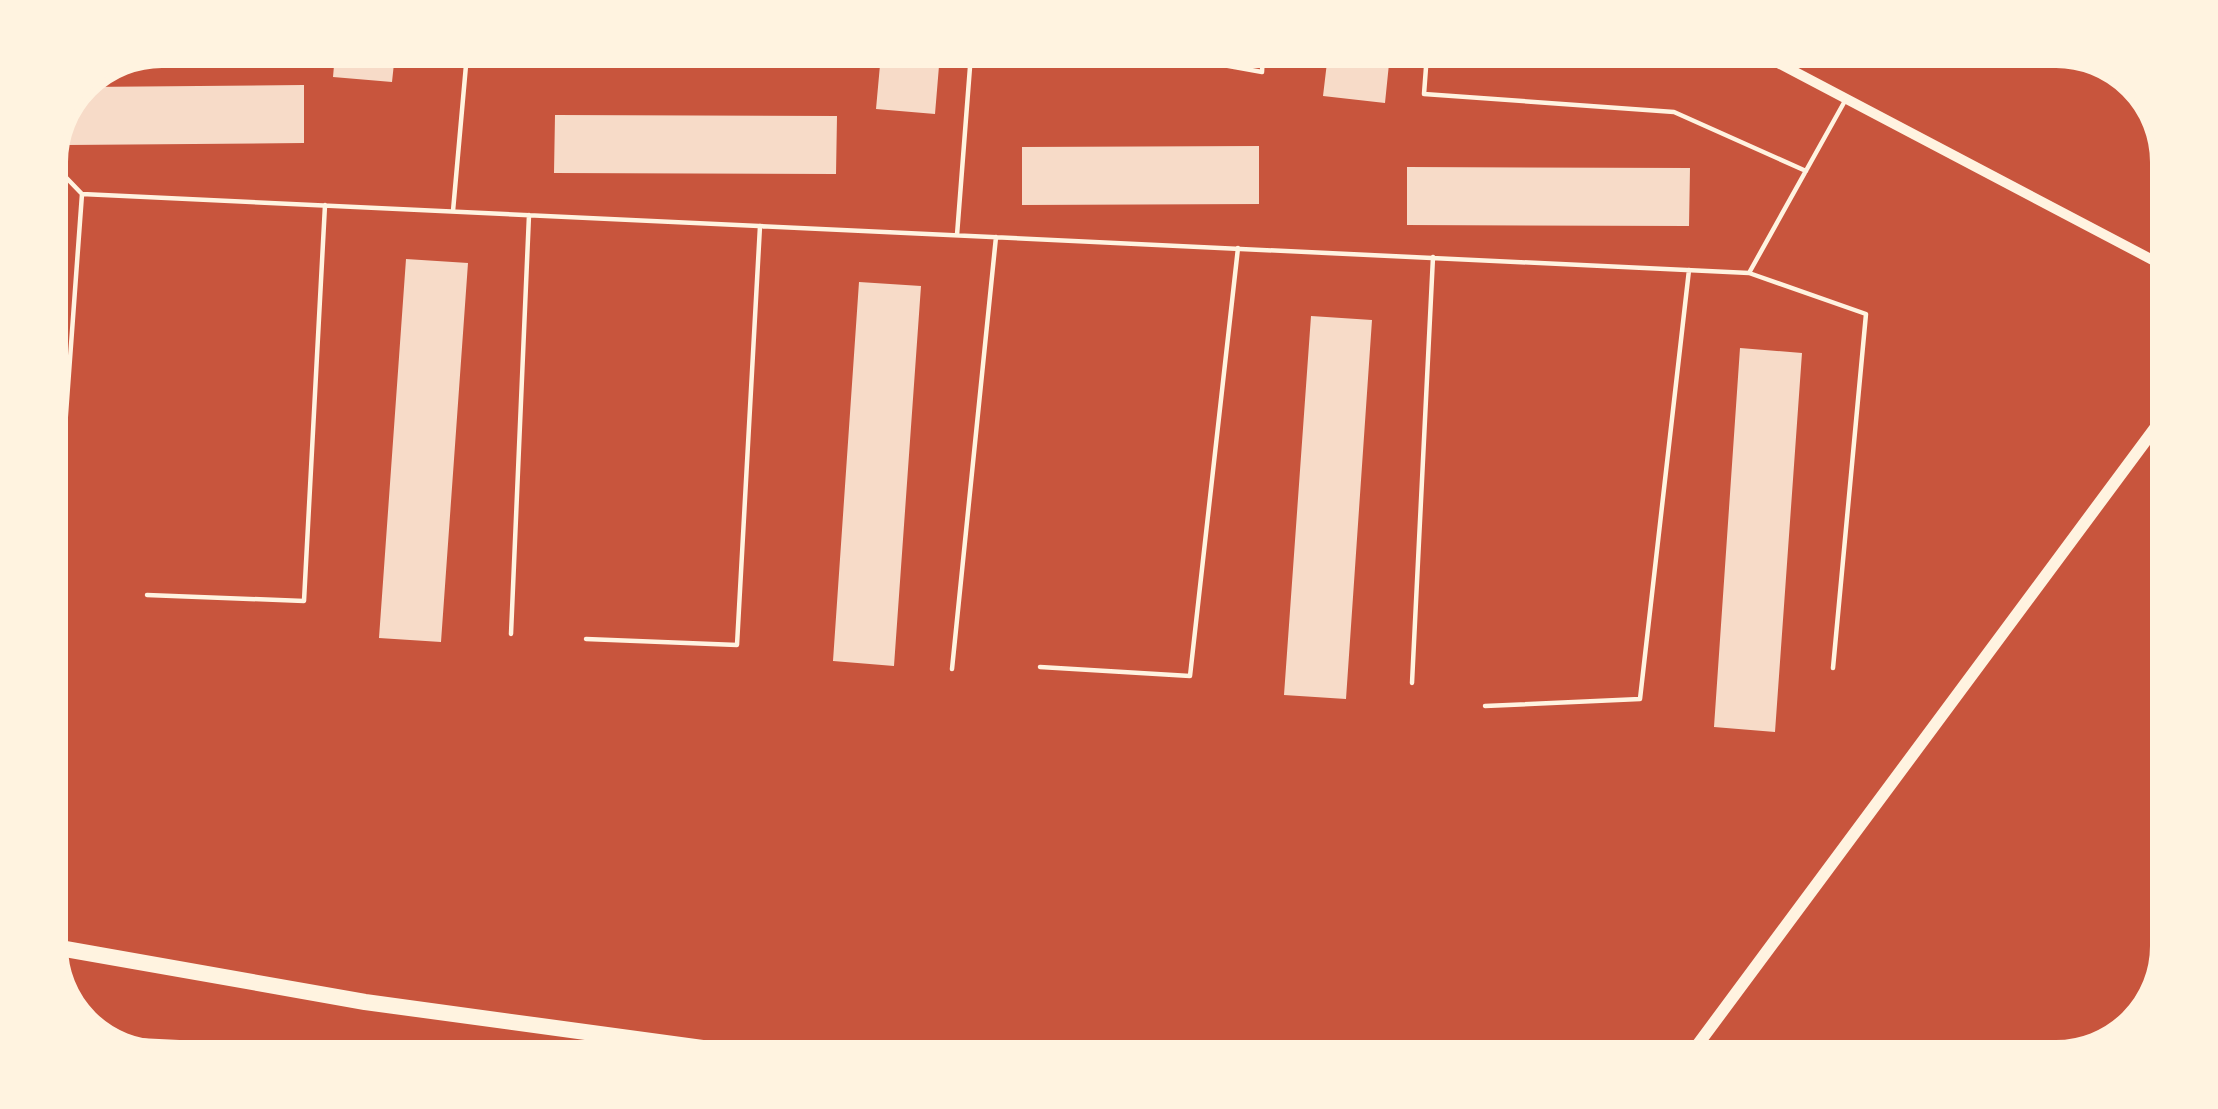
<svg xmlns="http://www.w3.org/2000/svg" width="2218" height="1109" font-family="'Golos Text',sans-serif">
  <rect width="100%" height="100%" fill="#c8553d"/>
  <path fill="#f7dbc8" d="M335,54H395L392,82L333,77Z
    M881,54H940L935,114L876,109Z
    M1328,54H1390L1385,103L1323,96Z
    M304,85V143L67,145V128L85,87Z
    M555,115L837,116L836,174L554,173Z
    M1259,146V204L1022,205V147Z
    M1407,167L1690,168L1689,226L1407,225Z
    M406,259L468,263L441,642L379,638Z
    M859,282L921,286L894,666L833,661Z
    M1311,316L1372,320L1346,699L1284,695Z
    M1740,348L1802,353L1775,732L1714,727Z"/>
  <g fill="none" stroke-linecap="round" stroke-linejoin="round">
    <path stroke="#fff3e0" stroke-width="4.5" d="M1162,54L1262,72L1263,54
      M1427,54L1424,94L1674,112L1806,171
      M54,165L82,194L1749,273L1846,99
      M453,211L467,54
      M957,235L971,54
      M1749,273L1866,314L1833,668
      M54,579L82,194
      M147,595L304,601L325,205
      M511,634L529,215
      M586,639L737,645L760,226
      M1040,667L1190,676L1238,248
      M952,669L996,237
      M1412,683L1433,257
      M1485,706L1640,699L1689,270"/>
    <path stroke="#fff3e0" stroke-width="10" d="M1761,54L2164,266"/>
    <path stroke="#fff3e0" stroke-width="12" d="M1690,1055L2164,416"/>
    <path stroke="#fff3e0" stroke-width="16" d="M54,947L365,1002L754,1055
      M118,1045L321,1055"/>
  </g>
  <path d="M0 0H2218V1109H0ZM162 64H2056A98 98 0 0 1 2154 162V946A98 98 0 0 1 2056 1044H162A98 98 0 0 1 64 946V162A98 98 0 0 1 162 64Z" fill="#fff3e0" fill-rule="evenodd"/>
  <path fill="none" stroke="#fff3e0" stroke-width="8" d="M162 64H2056A98 98 0 0 1 2154 162V946A98 98 0 0 1 2056 1044H162A98 98 0 0 1 64 946V162A98 98 0 0 1 162 64Z"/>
</svg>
